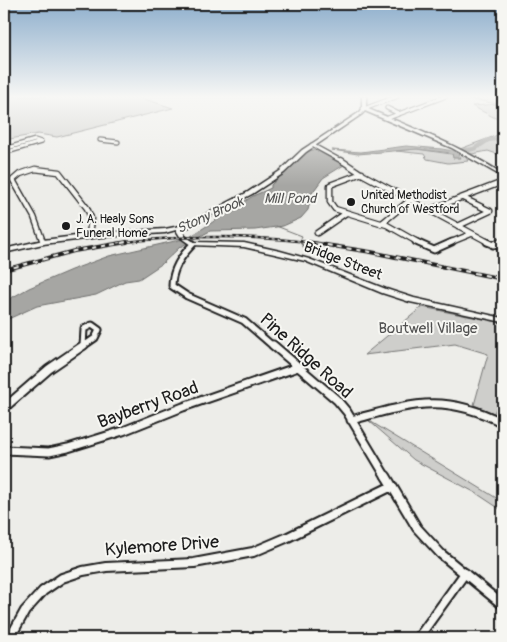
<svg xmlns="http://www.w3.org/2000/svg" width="507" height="642" font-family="Pangolin,sans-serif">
  <rect width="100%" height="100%" fill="#edede9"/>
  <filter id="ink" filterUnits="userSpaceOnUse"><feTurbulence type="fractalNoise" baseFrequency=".02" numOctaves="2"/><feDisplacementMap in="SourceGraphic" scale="10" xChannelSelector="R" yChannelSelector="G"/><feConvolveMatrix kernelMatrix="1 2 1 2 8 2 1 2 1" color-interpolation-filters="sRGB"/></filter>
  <g filter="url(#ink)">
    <path fill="#cececb" stroke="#757574" d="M4,96H135L173,108L57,137L38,134L4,140Z
      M471,96H503V122L472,106L499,104L468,99Z
      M503,133V156L488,151L472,154L460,149Z
      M416,149L458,155L464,153L468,161L448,163L427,159L424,154L396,151Z
      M422,307L503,323V393L494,413L474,405L488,354L455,344L364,355Z
      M368,420L503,502V511L476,493L414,460Z"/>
    <path fill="#a6a6a3" stroke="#6f6f6d" d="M406,146L442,149L464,153H458L461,158H453L452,153L417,149L358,154L332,150L361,152Z
      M311,150H324L344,165L323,178L312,193L308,210L301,218L283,226L255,230L210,231L180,247L163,263L139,279L125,281L96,295L37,306L6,320L4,329V302L29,288L71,270L109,256L188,238L253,196L271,188V185C282,175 299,155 311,150Z"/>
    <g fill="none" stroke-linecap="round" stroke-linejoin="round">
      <path stroke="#6f6f6d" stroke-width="1" d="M276,226L302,236L301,238"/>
      <path stroke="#6f6f6d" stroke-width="2" d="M300,242L304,247L340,259"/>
      <path fill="#a6a6a3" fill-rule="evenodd" d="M503,105V109L501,110L503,112V117L494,109Z
        M503,136V140L489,142L477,150L466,153L451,154L448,152L451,150L473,147L485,139Z"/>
      <defs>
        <path id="street-far4" d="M387,108L399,114
          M364,109L398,96
          M388,118L446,96
          M100,140L118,142
          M312,145L343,162
          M4,149L35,140L41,142L4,153"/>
        <path id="street-far3" d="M341,160L362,174L490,243
          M362,173L330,185V202L335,209L387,225L419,243
          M463,198L490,211
          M429,210L503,182
          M381,224L410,200
          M458,226L490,211
          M317,233L346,213
          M43,242L34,217L13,180L20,174L35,169L59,172L87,208L91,218L89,236
          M449,243L471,234
          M496,243L503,240"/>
        <path id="street-far2" d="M416,242L434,250L452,242
          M487,242L503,248
          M193,244C181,256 172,269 172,286L187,296L244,321L274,347
          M493,245L499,242
          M82,347L95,338L99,330L92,325L84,329L83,346"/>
        <path id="street-far1" d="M273,345L337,400L347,412L386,477
          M4,408L49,369L84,345
          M351,420C412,404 443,392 503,423
          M4,450L49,452L68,448L123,431L183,407L298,367"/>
        <path id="street" d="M386,476L417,528L441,554L503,605
          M10,638L25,611L43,591L62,578L83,571L106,567L194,563L253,552L286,538L390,487
          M418,638L465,573"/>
        <path id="secondary" d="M362,96H366V108C413,128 460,146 503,174V177L452,148L365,111L362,114L306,152L284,173L252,194L189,227L182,229L185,236L194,242L244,243L280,251L309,259L386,289L414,298L503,318V322L410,302L382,293L305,261L279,255L244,247L191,245L181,238L176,230L165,233L101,237L43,244L4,253V249L43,240L101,233L165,229L185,225L248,192L280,171L302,150L360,112L362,109Z"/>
      </defs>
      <use href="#street-far4" stroke="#1c1c1c" stroke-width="5.5"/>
      <use href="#street-far3" stroke="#1c1c1c" stroke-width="7"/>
      <use href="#street-far2" stroke="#1c1c1c" stroke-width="9"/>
      <use href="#street-far1" stroke="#1c1c1c" stroke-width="11"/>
      <use href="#street" stroke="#1c1c1c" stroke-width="12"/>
      <use href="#secondary" stroke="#1c1c1c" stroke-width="3"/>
      <use href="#street-far4" stroke="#f6f6f2" stroke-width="3"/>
      <use href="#street-far3" stroke="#f6f6f2" stroke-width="4.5"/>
      <use href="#street-far2" stroke="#f6f6f2" stroke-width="5"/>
      <use href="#street-far1" stroke="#f6f6f2" stroke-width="7"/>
      <use href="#street" stroke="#f6f6f2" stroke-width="8"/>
      <use href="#secondary" fill="#f6f6f2" fill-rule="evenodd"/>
      <defs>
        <path id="rail-far1" d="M117,243C184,235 250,235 317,243"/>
        <path id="rail" d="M307,242L371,252L503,279
          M4,270L74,251L127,242"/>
      </defs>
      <use href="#rail-far1" stroke="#1c1c1c" stroke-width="2.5"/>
      <use href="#rail" stroke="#1c1c1c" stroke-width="4"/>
      <use href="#rail-far1" stroke="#f6f6f2" stroke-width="1" stroke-dasharray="3" stroke-linecap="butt"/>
      <use href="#rail" stroke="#f6f6f2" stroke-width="2" stroke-dasharray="5" stroke-linecap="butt"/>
    </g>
  </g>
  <linearGradient id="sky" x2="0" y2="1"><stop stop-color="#8daecc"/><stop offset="0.52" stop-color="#f7f7f5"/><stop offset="1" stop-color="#f7f7f5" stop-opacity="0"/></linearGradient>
  <rect width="507" height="186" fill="url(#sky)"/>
  <g fill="#1c1c1c" stroke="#f6f6f2" stroke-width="2">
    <circle cx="351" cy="202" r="5"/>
    <circle cx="66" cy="226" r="5"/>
  </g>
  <g text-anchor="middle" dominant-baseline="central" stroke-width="4" stroke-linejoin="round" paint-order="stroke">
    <g font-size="12" fill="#1c1c1c" stroke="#f6f6f2" text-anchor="start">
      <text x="361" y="195">United Methodist<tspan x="361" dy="14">Church of Westford</tspan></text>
      <text x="76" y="219">J. A. Healy Sons<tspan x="76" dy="14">Funeral Home</tspan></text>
    </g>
    <g font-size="14" font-style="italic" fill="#535352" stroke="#f6f6f2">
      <text x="290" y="198">Mill Pond</text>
      <text transform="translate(210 215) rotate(-24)">Stony Brook</text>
    </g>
    <g font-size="15" fill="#1c1c1c" stroke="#f6f6f2">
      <text transform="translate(343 261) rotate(21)">Bridge Street</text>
    </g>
    <g font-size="15" fill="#515151" stroke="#f6f6f2">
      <text x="428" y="328">Boutwell Village</text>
    </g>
    <g font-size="18" fill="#1c1c1c" stroke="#f6f6f2">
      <text transform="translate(306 356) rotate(42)">Pine Ridge Road</text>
      <text transform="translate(148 405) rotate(-20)">Bayberry Road</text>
      <text transform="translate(162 546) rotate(-4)">Kylemore Drive</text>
    </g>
  </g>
  <rect width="507" height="642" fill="none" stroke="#f6f6f2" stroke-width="20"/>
  <rect x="10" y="10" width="487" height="622" fill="none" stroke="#1c1c1c" stroke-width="2" filter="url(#ink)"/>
</svg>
